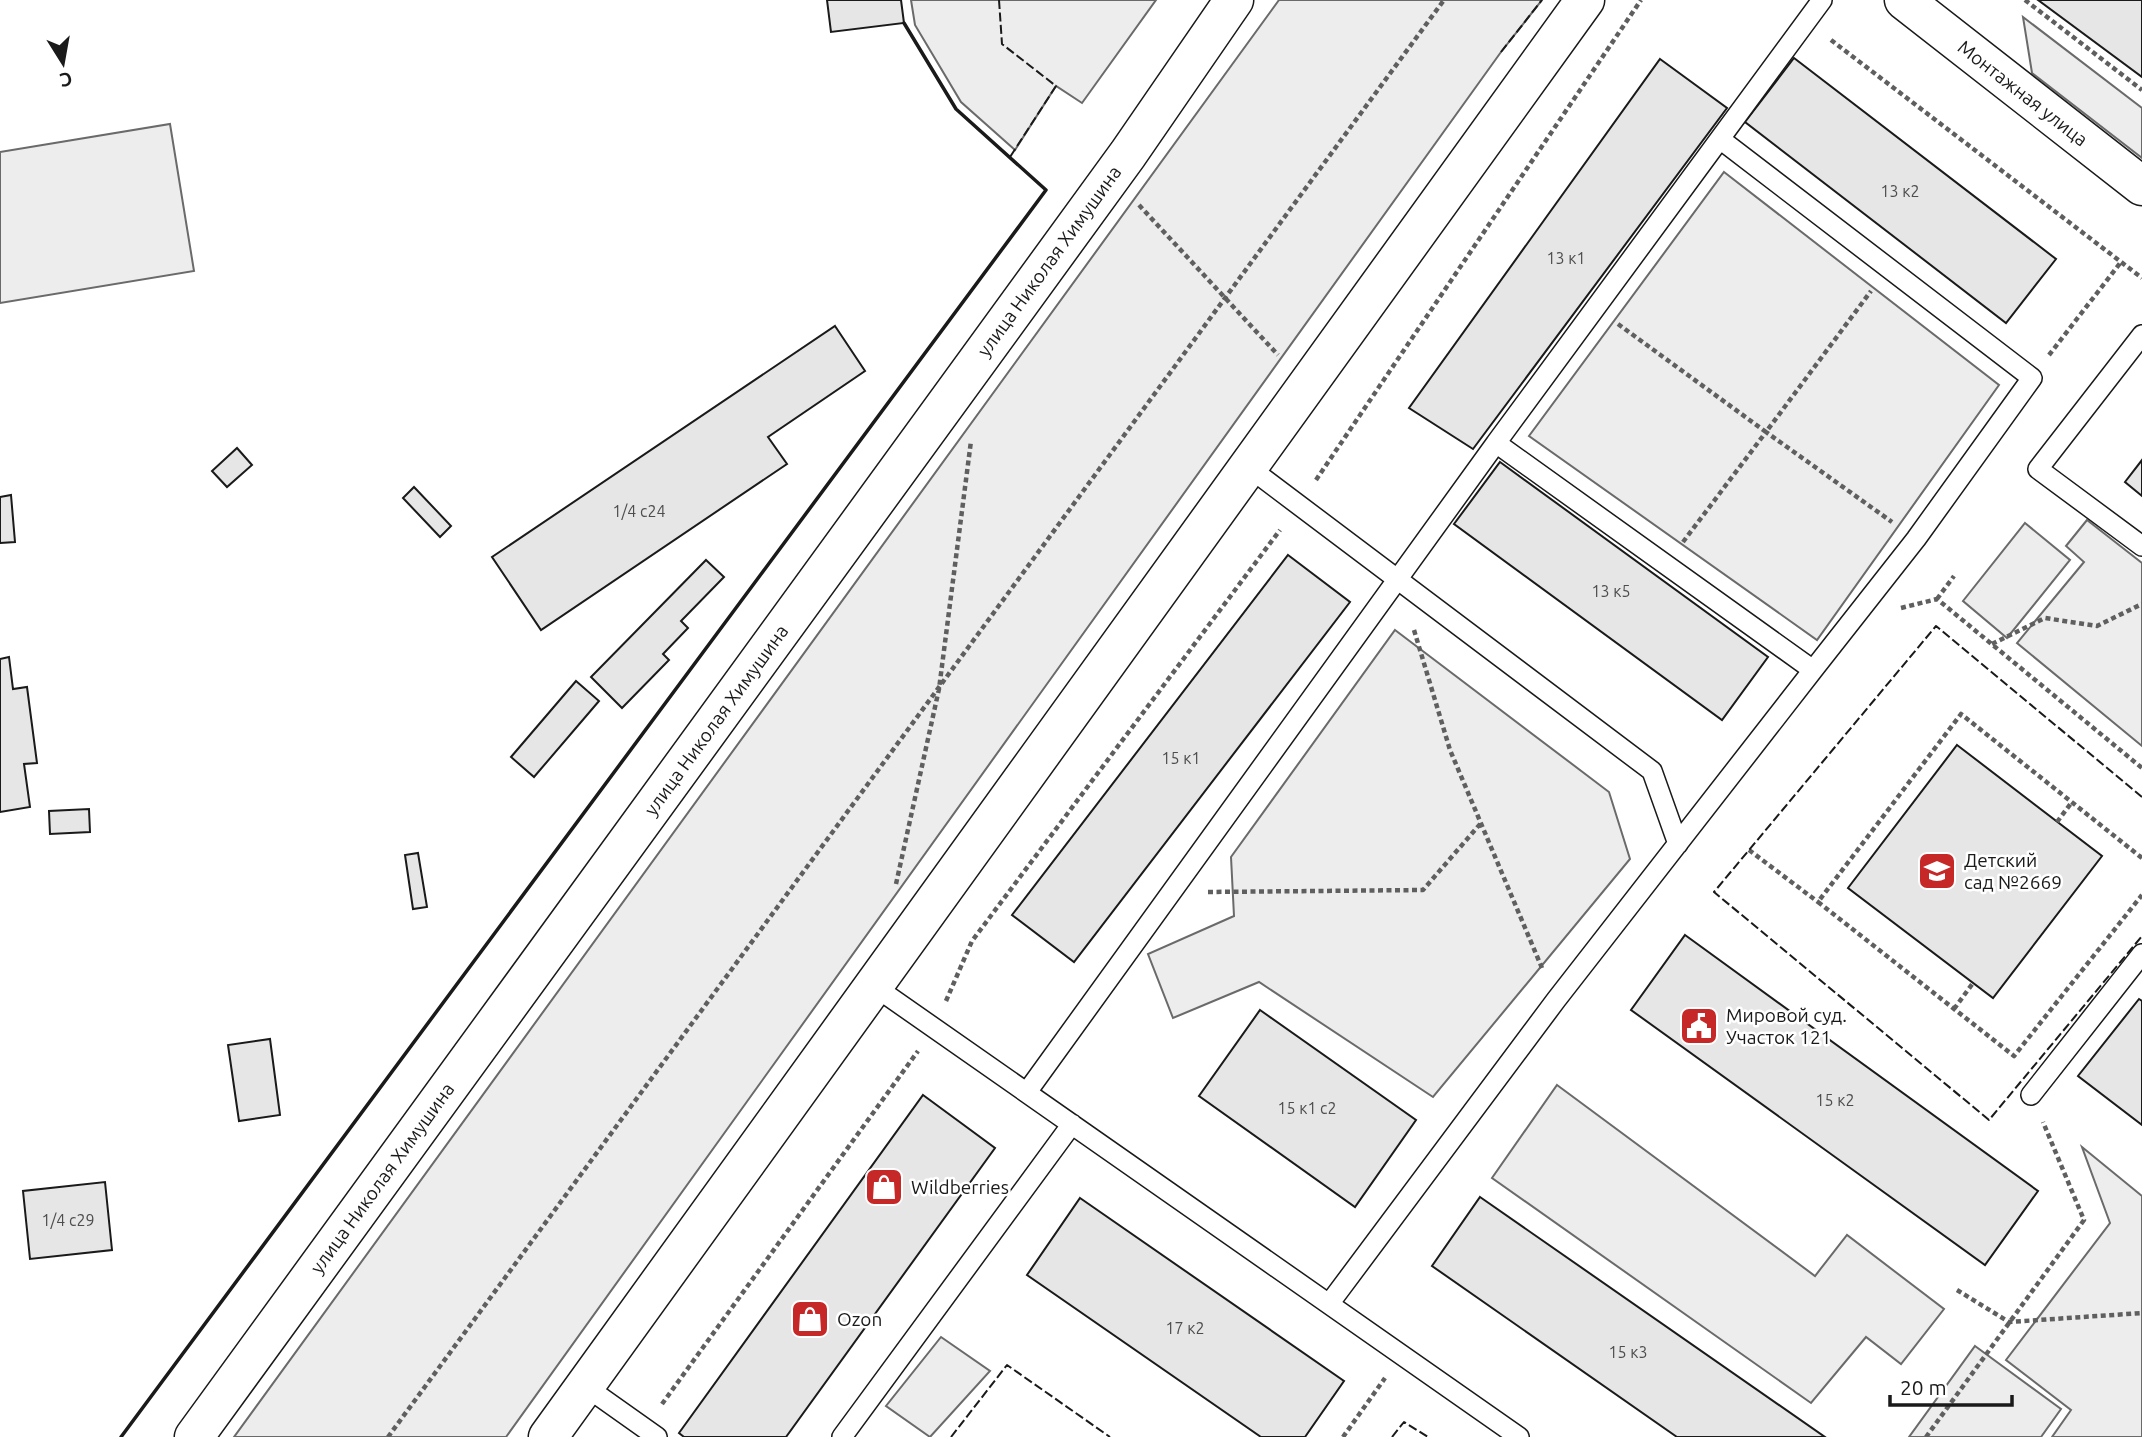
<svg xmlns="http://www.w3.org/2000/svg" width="2142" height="1437" font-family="Ubuntu,sans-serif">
  <rect width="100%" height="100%" fill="#fff"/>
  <path fill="#ededed" stroke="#6a6a6a" stroke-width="2" d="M911,0H1156L1082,103L1056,86L1015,150L961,102L915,25Z
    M1279,0H1542L1501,52L506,1437H234Z
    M2023,17L2142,108V158L2032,73Z
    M170,124L194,271L0,303V152Z
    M1724,172L1999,385L1817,640L1529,436Z
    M2087,520L2142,563V746L2017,643L2084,562L2066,546Z
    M2025,523L2070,560L2007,638L1963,601Z
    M1395,630L1609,792L1630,859L1433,1097L1259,982L1173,1018L1148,954L1234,916L1231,857Z
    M1557,1085L1815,1276L1847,1235L1944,1309L1901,1364L1866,1337L1811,1403L1492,1178Z
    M2082,1147L2142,1196V1437H2052L2071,1410L2006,1360L2110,1223Z
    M941,1337L990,1371L930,1437L886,1406Z
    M1975,1346L2061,1409L2041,1437H1909Z"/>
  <path fill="#e6e6e6" stroke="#1a1a1a" stroke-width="2" d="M827,0H901L904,23L831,32Z
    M2038,0H2142V77Z
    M1794,58L2056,259L2006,323L1745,122Z
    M1660,59L1727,108L1473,449L1409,408Z
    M835,326L865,371L768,437L787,464L541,630L492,557Z
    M237,448L252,465L227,487L212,471Z
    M2142,460V496L2125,482Z
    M1500,462L1768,657L1722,720L1454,524Z
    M414,487L451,526L440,537L403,498Z
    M11,495L15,542L0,543V497Z
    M1288,555L1350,602L1074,962L1012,915Z
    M706,560L724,577L681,621L688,628L663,654L669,660L622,708L591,677Z
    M9,657L13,689L27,687L37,763L24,764L30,807L0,812V659Z
    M576,681L599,701L534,777L511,757Z
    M1957,745L2102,856L1993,998L1848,888Z
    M89,809L90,832L50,834L49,811Z
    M418,853L427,907L413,909L405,855Z
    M1685,935L2038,1191L1985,1265L1631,1010Z
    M2139,999L2142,1001V1125L2078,1076Z
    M1260,1010L1416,1120L1355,1207L1199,1096Z
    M270,1039L280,1115L239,1121L228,1045Z
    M923,1095L995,1148L786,1437H684L679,1433Z
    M105,1182L112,1250L30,1259L23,1191Z
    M1480,1197L1825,1437H1677L1432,1266Z
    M1080,1198L1344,1381L1305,1437H1261L1027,1275Z"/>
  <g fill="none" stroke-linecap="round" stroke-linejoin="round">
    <defs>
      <path id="service" d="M1720,139L2032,378L1916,539L1813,670L1496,443L1822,0
        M2142,335L2038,469L2142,546
        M1247,466L1652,771L1678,844
        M874,986L1519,1437
        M1027,1092L1496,443
        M2031,1095L2142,954
        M1329,1304L1556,1000L1813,670
        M585,1386L657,1437
        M842,1437L1072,1124"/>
      <path id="tertiary" d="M1904,0L2142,186
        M194,1437L1128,154L1234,0
        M548,1437L1585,0"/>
    </defs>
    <use href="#service" stroke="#1a1a1a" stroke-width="22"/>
    <use href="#tertiary" stroke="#1a1a1a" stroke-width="41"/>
    <path stroke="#5f5f5f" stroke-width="4.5" stroke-dasharray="5 3.5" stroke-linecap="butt" d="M2025,0L2142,90
      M1831,40L2142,278
      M1139,205L1278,355
      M1618,324L1766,432L1871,291
      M2049,355L2121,262
      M1316,480L1641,0
      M1683,542L1766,432L1892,522
      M1937,599L1954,576
      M1901,608L1937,599L2142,768
      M1414,630L1450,750L1542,968
      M1992,644L2045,618L2097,626L2142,604
      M2057,822L2072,802
      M1749,850L1818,902
      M2142,858L1961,714L1818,902L2014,1056L2142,895
      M896,884L939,689L971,441
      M1208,892L1423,890L1481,823
      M946,1001L972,941L1280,530
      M1954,1009L1973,983
      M1957,1290L2009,1322L2142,1313
      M662,1404L918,1051
      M388,1437L1444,0
      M1343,1437L1385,1378
      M1926,1437L2084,1220L2043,1122"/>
    <use href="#service" stroke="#fff" stroke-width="19"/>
    <use href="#tertiary" stroke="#fff" stroke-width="38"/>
    <path stroke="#1a1a1a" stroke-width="2" stroke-dasharray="9 3.5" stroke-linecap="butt" d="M999,0L1002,44L1056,86L1010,157
      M1501,52L1542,0
      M2142,797L1936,626L1714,892L1989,1120L2142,936
      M951,1437L1007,1365L1110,1437
      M1392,1437L1404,1422L1428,1437"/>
    <path stroke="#1a1a1a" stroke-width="3.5" d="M121,1437L1046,190L956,109L904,23"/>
  </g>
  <defs>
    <symbol id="school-square" viewBox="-11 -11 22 22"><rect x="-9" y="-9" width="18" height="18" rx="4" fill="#c62828" stroke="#fff"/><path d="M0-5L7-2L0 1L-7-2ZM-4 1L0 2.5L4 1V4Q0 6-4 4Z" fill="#fff"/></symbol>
    <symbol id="civic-square" viewBox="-11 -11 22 22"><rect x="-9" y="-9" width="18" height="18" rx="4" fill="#c62828" stroke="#fff"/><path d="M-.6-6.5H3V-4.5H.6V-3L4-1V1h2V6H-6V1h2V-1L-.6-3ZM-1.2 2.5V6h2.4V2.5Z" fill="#fff"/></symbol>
    <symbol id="shop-square" viewBox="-11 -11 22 22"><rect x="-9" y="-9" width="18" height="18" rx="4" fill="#c62828" stroke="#fff"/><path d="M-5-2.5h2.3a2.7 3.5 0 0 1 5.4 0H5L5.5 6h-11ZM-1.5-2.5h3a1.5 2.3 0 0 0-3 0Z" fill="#fff"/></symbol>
  </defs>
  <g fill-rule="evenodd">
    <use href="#school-square" x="1915" y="849" width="44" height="44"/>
    <use href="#civic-square" x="1677" y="1004" width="44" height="44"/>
    <use href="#shop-square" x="862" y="1165" width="44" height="44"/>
    <use href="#shop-square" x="788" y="1297" width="44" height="44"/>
  </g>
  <g text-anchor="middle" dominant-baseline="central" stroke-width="5" stroke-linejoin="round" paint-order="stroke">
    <g font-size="16" fill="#4d4d4d">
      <text x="1900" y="191">13 к2</text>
      <text x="1566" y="258">13 к1</text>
      <text x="639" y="511">1/4 с24</text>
      <text x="1611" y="591">13 к5</text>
      <text x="1181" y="758">15 к1</text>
      <text x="1835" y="1100">15 к2</text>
      <text x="1307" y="1108">15 к1 с2</text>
      <text x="68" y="1220">1/4 с29</text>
      <text x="1185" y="1328">17 к2</text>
      <text x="1628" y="1352">15 к3</text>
    </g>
    <g font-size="19" fill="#1a1a1a" stroke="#fff">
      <text transform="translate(2023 93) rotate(38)">Монтажная улица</text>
      <text transform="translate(1049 261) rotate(-54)">улица Николая Химушина</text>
      <text transform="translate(716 720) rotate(-54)">улица Николая Химушина</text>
      <text transform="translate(382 1178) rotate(-54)">улица Николая Химушина</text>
    </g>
    <g font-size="19" fill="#1a1a1a" stroke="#fff" text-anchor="start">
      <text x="1964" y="860">Детский<tspan x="1964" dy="22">сад №2669</tspan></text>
      <text x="1726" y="1015">Мировой суд.<tspan x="1726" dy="22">Участок 121</tspan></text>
      <text x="911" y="1187">Wildberries</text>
      <text x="837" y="1319">Ozon</text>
    </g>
  </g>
  <g transform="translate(63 63) rotate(169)" stroke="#ffffff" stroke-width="5" paint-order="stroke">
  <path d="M0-5L12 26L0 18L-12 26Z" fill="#1a1a1a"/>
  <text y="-10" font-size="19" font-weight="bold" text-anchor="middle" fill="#1a1a1a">С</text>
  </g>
  <path d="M1890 1395v10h122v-10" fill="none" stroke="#1a1a1a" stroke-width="3.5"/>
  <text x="1900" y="1395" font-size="21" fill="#1a1a1a" stroke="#ffffff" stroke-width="5" paint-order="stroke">20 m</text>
</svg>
